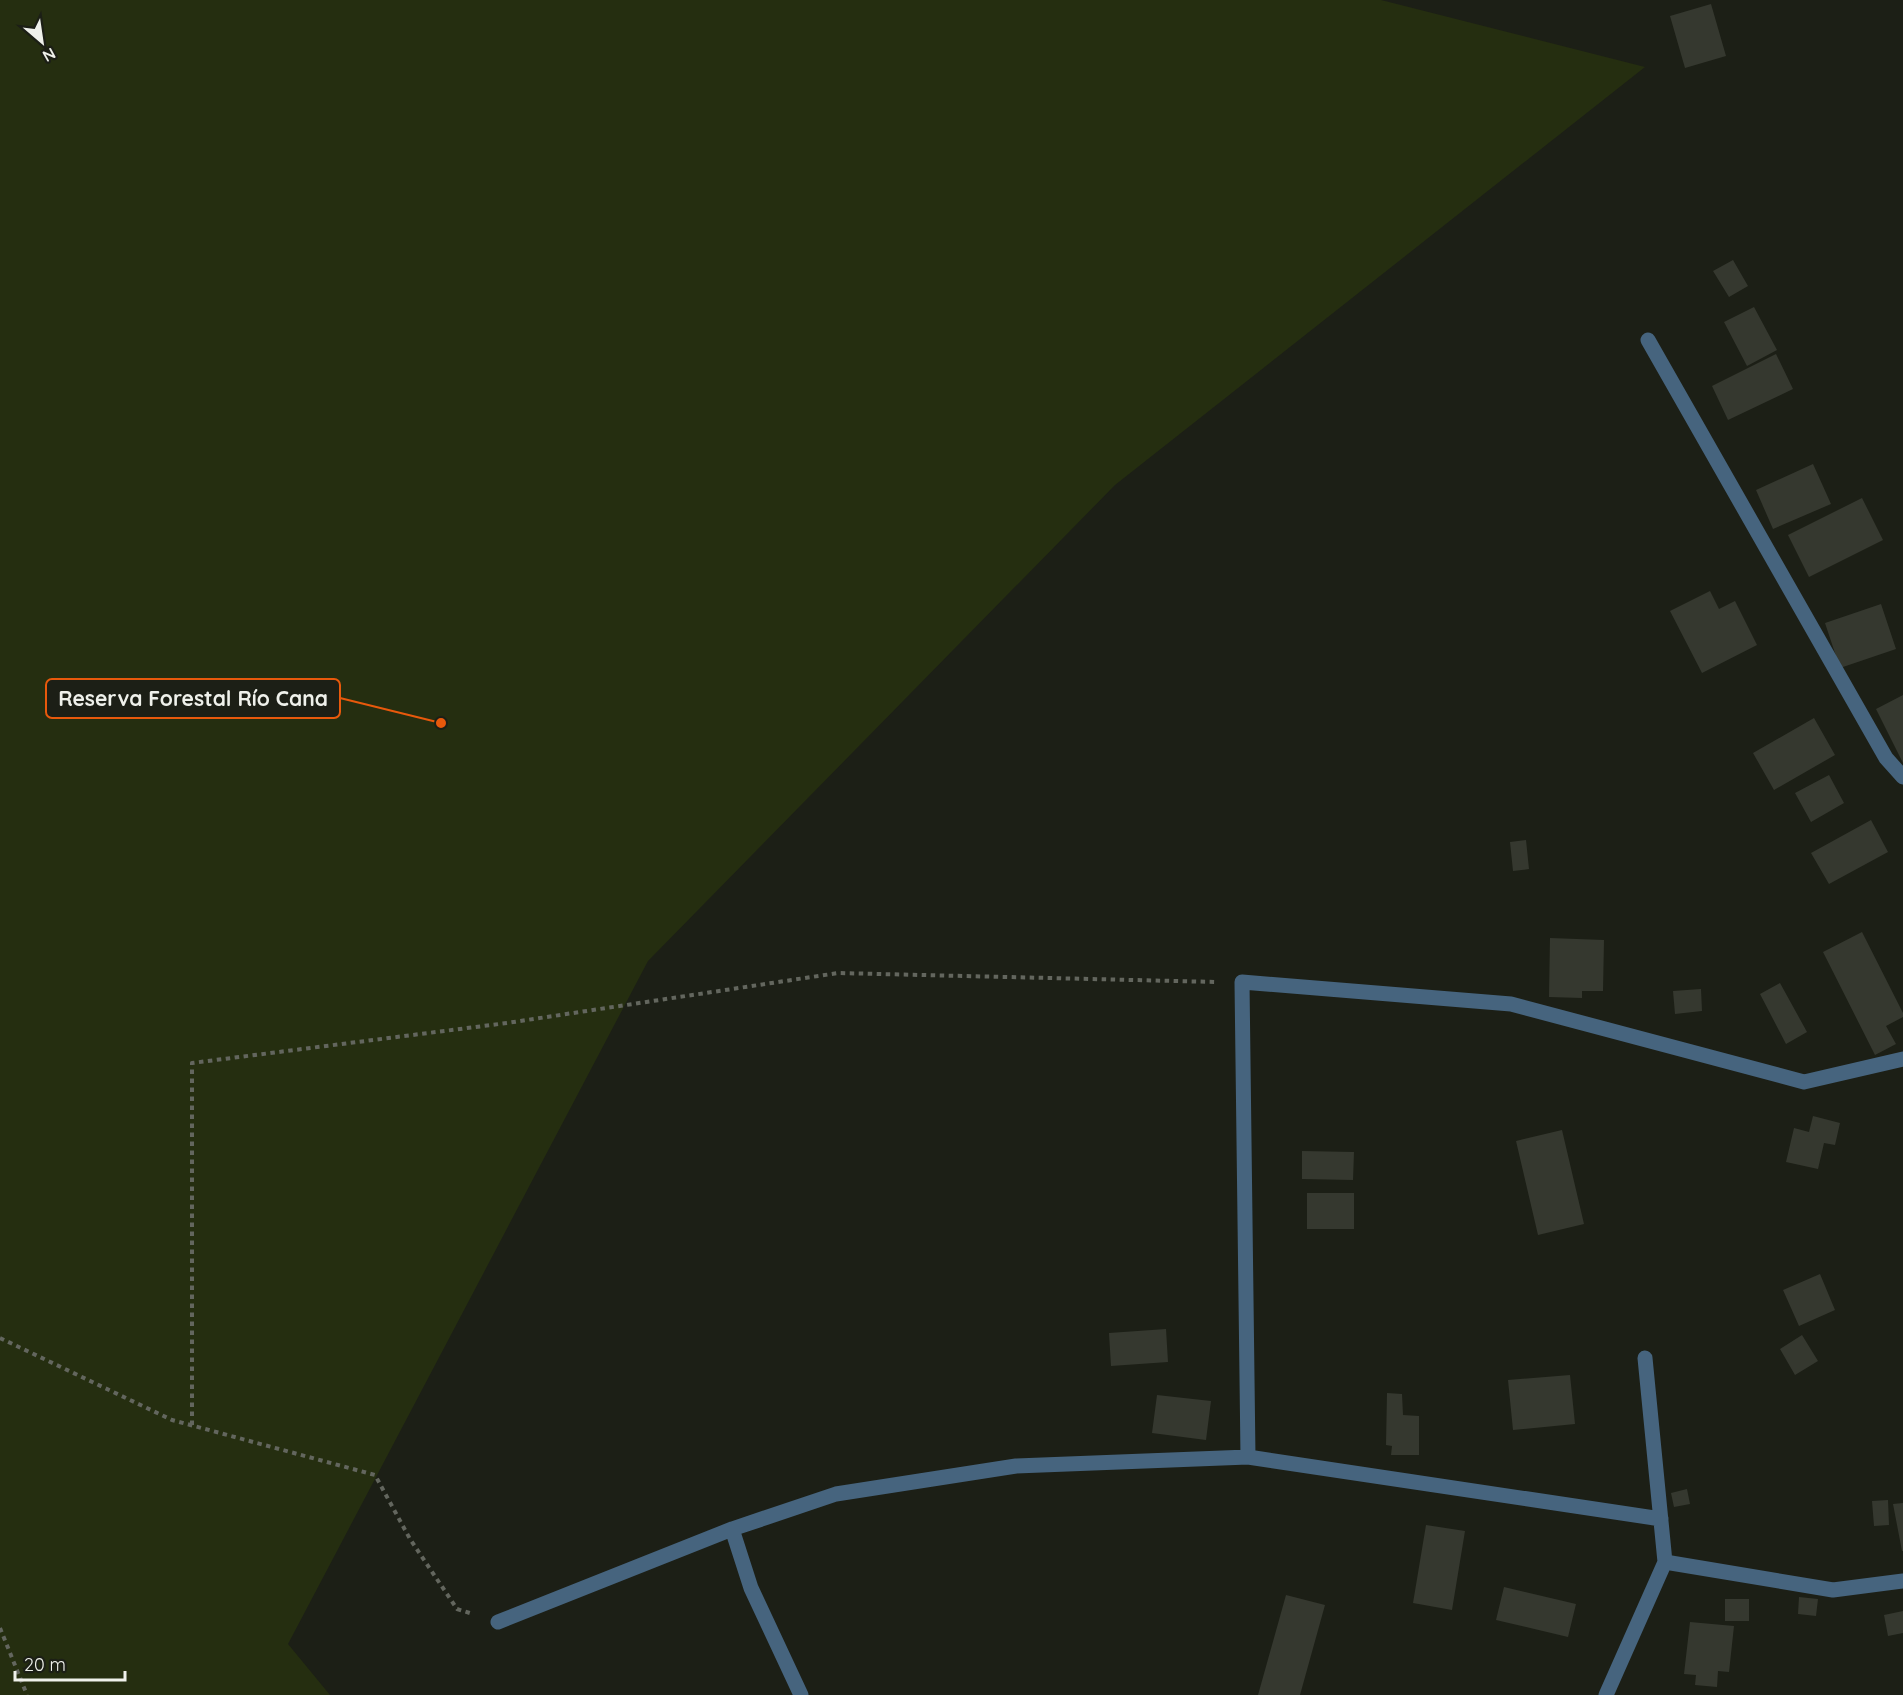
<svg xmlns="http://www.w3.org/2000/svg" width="1903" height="1695" font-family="Quicksand,sans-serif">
  <rect width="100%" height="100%" fill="#1c1f16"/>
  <path fill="#252e10" d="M0,0H1381L1645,67L1115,485L648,961L288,1644L330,1695H0Z"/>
  <path fill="#35382f" d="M1711,4L1726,56L1685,68L1670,16Z
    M1733,260L1748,286L1729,297L1713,271Z
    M1754,307L1777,350L1747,366L1724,322Z
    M1776,354L1793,389L1728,420L1712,386Z
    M1813,464L1831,504L1773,529L1756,490Z
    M1862,498L1883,540L1809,577L1788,535Z
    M1710,591L1719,609L1735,601L1757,645L1702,673L1670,611Z
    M1881,604L1896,649L1840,668L1825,623Z
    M1903,695V763L1876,709Z
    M1814,718L1835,755L1774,790L1753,753Z
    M1829,775L1844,803L1811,822L1795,793Z
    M1871,820L1888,852L1829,884L1811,853Z
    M1526,840L1529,869L1513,871L1510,842Z
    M1862,932L1903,1013V1017L1886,1026L1896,1044L1875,1055L1823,952Z
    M1550,938L1604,940L1603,991H1582V998L1549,997Z
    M1780,983L1807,1032L1786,1044L1760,994Z
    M1701,989L1702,1011L1675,1014L1673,991Z
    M1813,1116L1840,1123L1835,1145L1824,1143L1818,1169L1786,1162L1794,1128L1809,1132Z
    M1562,1130L1584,1224L1538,1235L1516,1141Z
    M1302,1151L1354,1152L1353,1180L1302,1179Z
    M1307,1193H1354V1229H1307Z
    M1820,1274L1835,1310L1799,1326L1783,1290Z
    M1166,1329L1168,1362L1111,1366L1109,1333Z
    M1802,1335L1818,1361L1795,1375L1780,1349Z
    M1570,1375L1575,1424L1513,1430L1508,1380Z
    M1387,1393L1402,1394L1403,1415L1419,1416V1455H1391L1392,1446L1386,1445Z
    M1157,1395L1211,1401L1206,1440L1152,1433Z
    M1687,1489L1690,1504L1674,1507L1671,1493Z
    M1888,1500L1889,1525L1874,1526L1872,1501Z
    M1903,1503V1551H1902L1893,1504Z
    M1426,1525L1465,1531L1452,1610L1413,1603Z
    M1504,1587L1576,1604L1568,1637L1496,1620Z
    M1286,1595L1325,1605L1300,1695H1258Z
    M1799,1597L1818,1599L1816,1616L1798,1614Z
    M1725,1599H1749V1621H1725Z
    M1903,1611V1633L1888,1636L1884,1615Z
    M1690,1622L1734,1626L1729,1672L1718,1671L1717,1687L1695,1685L1696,1675L1684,1674Z"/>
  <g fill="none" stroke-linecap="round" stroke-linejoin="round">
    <path stroke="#63665e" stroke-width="4" stroke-dasharray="4.5 4.5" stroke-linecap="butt" d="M0,1338L172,1420L375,1475L410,1539L457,1609L473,1614
      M192,1425V1063L507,1023L838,973L1217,982
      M0,1628L27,1695"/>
    <path stroke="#46647e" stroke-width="15" d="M1648,340L1886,758L1903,777
      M1248,1457L1242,982L1511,1004L1804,1082L1903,1059
      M732,1529L751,1588L801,1695
      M1665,1562L1833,1590L1903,1581
      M498,1622L732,1529L836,1494L1016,1466L1248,1457L1661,1519
      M1606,1695L1665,1562L1645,1358"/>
  </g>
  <path fill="none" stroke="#e8590c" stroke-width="2" d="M441 723L340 698"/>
  <circle fill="#e8590c" stroke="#1c1f16" stroke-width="2" cx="441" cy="723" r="6"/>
  <rect fill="#1c1f16" stroke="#e8590c" stroke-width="2" x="46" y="679" width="294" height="39" rx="6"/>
  <g font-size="21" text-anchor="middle" font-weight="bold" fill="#eff1eb">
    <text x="193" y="706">Reserva Forestal Río Cana</text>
  </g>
  <g transform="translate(42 42) rotate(151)" stroke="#1c1f16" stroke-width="4.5" paint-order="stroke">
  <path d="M0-4.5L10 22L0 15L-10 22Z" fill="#eff1eb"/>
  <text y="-9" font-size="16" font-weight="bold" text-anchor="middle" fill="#eff1eb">N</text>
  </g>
  <path d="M15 1671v9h110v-9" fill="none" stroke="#eff1eb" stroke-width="3"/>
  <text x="24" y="1671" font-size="18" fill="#eff1eb" stroke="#1c1f16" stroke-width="4.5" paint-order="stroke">20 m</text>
</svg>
